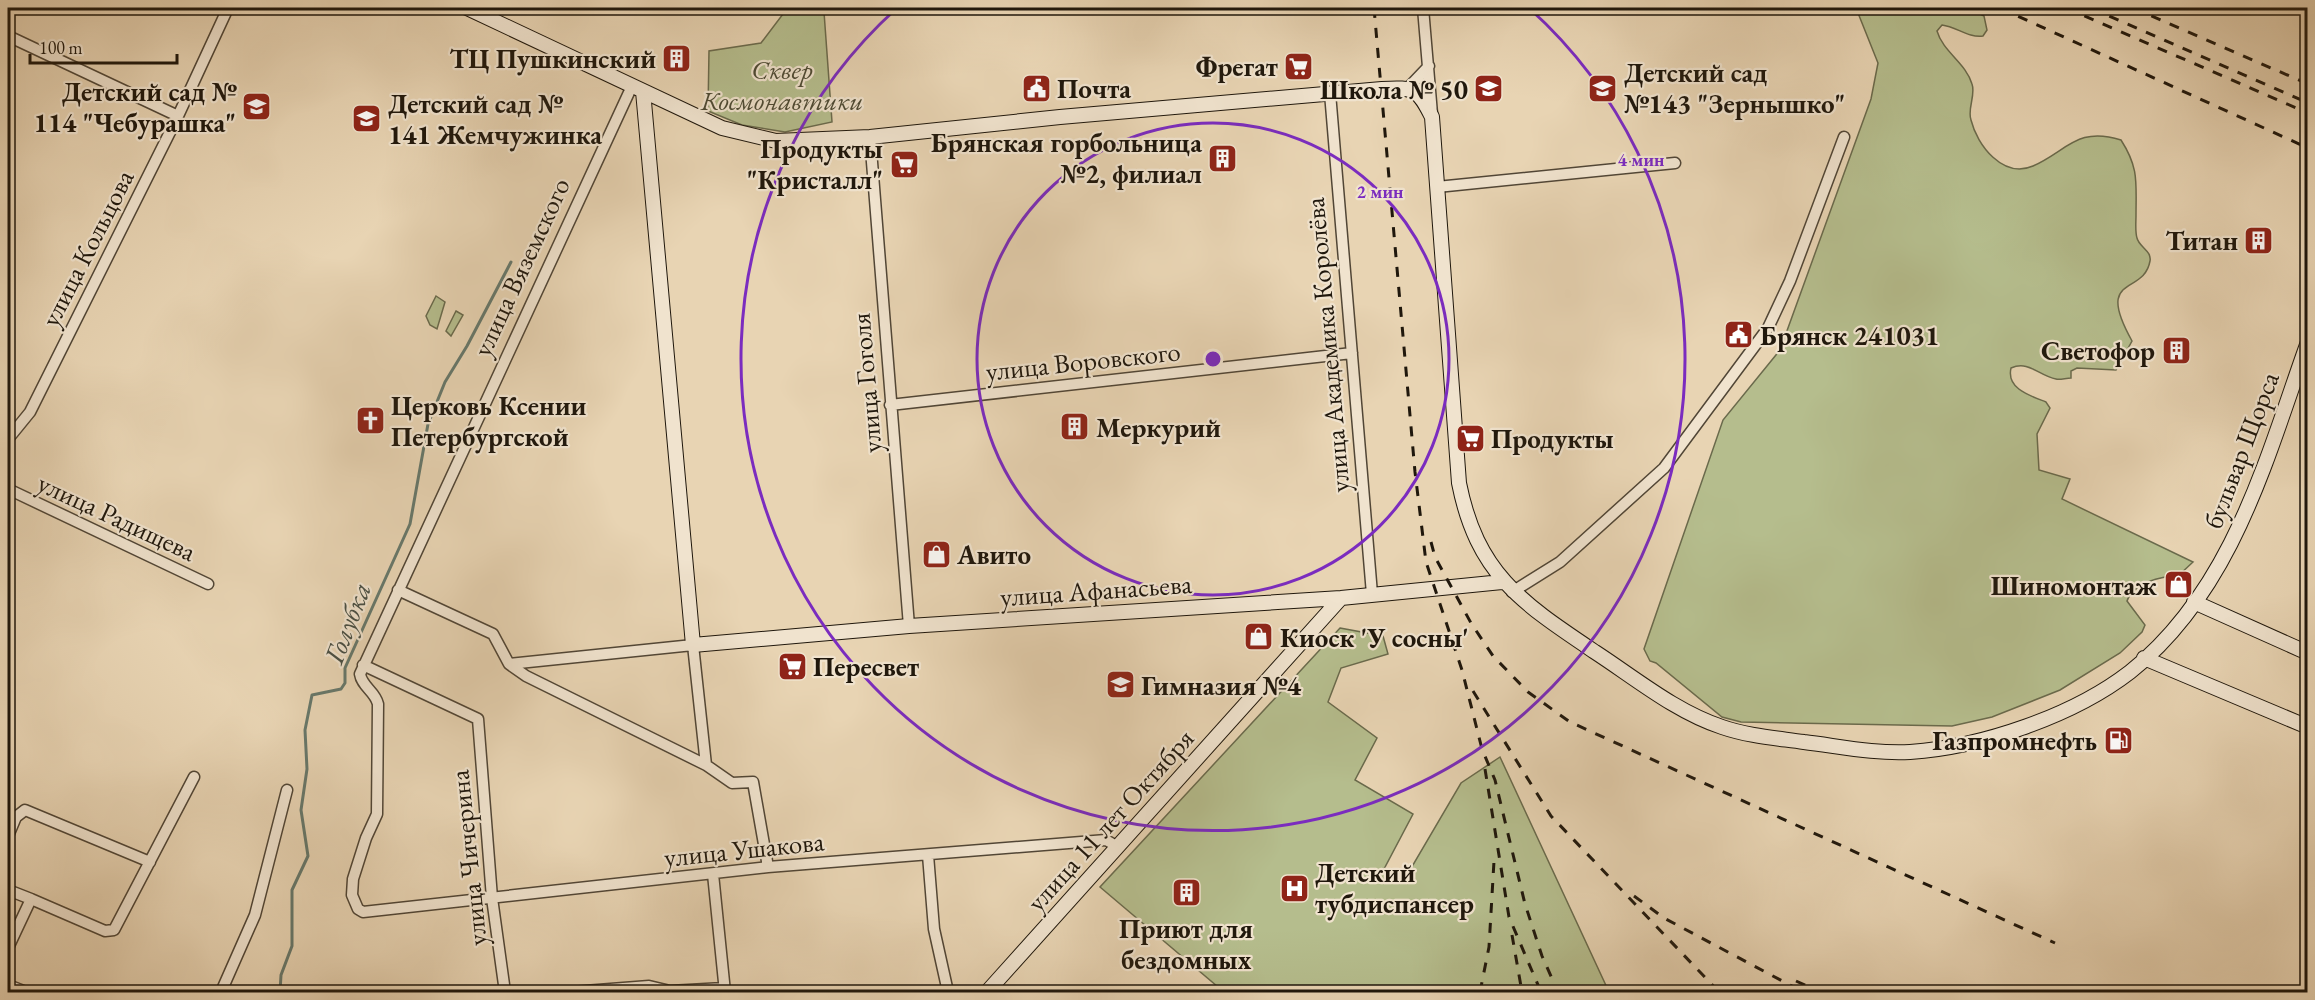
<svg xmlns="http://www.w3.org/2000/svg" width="2315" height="1000" font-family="'EB Garamond',serif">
  <rect width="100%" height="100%" fill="#e8d4b3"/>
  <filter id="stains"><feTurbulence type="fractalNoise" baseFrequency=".00333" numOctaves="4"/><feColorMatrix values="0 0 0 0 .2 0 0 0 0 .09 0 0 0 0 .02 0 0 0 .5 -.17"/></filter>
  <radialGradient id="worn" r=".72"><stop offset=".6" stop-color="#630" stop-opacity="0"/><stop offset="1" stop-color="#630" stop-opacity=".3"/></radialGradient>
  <path fill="#b5bd8d" stroke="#6a6a4c" stroke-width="1.5" d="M1856,8H1969L1984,16L1987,30L1983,36C1968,38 1957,27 1942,25L1937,31C1943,52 1966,63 1972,84C1976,95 1967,109 1971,120C1977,145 2003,179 2033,166C2067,151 2077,126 2121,140C2139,168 2136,182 2136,215C2136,222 2135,232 2137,238C2139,247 2152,251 2150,261C2144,296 2094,273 2132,341L2116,370L2077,368L2071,371V378C2066,378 2060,380 2056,379C2039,376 2029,360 2011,368C2006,389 2031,396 2046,402L2050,408L2037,434L2039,470L2070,479L2062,499L2193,562L2178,576C2161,576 2133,583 2127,601L2145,625L2142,632L2120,653L2060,690L1992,717L1952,726L1741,722L1722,717L1656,663L1650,661L1644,649L1723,420L1780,350L1871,99L1878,63Z
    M824,12L832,122L785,132L742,125L708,111L709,51L761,43L783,14Z
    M436,296L445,302L437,329L430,325L426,316Z
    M456,311L463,315L451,336L446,331Z
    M1340,628L1383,636L1388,654L1341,668L1328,702L1377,738L1355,780L1413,814L1383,871L1403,882L1461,783L1500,757L1609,992H1224L1100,887Z"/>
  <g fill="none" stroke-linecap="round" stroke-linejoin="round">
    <path stroke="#67786b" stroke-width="3" d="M280,992L281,975L292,946V890L308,856L301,810L307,769L305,730L312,695L341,689L345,683V668L410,524L428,424L445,382L467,346L511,262"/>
    <defs>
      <path id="street" d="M1423,8L1432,114
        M8,36L178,116
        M632,86L360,674C362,687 375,691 378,704L377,814L366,838L353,879L352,895L358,909L363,912L768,867L1106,840L1118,847
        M1408,88L1429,66
        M1330,93L1372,594
        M870,137L909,626
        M1437,187L1675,163
        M890,405L1352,353
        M8,439L30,412L178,116L228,8
        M8,489L208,584
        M398,590L493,634L509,664L693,645L706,765L526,676L509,664
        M1512,592L1560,562L1664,468L1768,328L1790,281L1844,137
        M363,665L478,719L492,898L505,992
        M706,765L732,783L753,782L768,867
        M8,836L16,817L25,810L150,862
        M928,855L934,929L948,992
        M713,874L725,992
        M8,890L31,899
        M8,948L31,899L105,931L114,930L194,777
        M8,985L26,992
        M221,992L255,915L287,790
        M572,992L649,986L670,991L724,988"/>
      <path id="secondary" d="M467,8L722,128L776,141L870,137L1060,117L1382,89C1415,87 1418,89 1432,117L1459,483C1477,574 1522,603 1595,652C1635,678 1676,712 1722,727C1748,736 1776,738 1804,742C1838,746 1875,754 1910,752C1982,747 2073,716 2130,672C2233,590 2266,459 2308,342
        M643,91L693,645L909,626L1341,598L1502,582
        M2194,602L2308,653
        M2144,658L2308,727
        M987,992L1341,598"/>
    </defs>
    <use href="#street" stroke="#514636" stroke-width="13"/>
    <use href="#secondary" stroke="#1f170c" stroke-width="16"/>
    <use href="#street" stroke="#f0e3ce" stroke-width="10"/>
    <use href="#secondary" stroke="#f0e3ce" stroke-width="14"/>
    <path stroke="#1f170c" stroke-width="3" stroke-dasharray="10 10" stroke-linecap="butt" d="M1374,8L1415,472L1426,562L1462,670L1482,749L1495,780L1525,904L1542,956L1558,992
      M2000,8L2308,148
      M2066,8L2308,113
      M2091,8L2308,103
      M2133,8L2308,84
      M1431,542L1435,557L1471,623L1493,656L1528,692L1570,722L2055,943
      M1473,691L1551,816L1719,992
      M1485,769L1509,917L1541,992
      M1634,896L1664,918L1803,992
      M1512,935L1522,992
      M1796,981L1820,992
      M1480,992L1489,947L1494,861"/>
  </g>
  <g fill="none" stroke="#7b2cbf" stroke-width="3">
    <circle cx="1213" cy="359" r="236"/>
    <path d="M1529 8A472 472 0 1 1 897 8"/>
  </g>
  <defs>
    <symbol id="building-square" viewBox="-11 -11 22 22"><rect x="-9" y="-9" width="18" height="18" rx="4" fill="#8f2418" stroke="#f0e3ce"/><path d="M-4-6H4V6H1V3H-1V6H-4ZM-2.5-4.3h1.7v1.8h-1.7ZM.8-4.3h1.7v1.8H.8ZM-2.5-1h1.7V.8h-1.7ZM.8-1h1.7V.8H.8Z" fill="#fff"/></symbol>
    <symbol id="supermarket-square" viewBox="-11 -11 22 22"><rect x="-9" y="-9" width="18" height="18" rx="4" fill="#8f2418" stroke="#f0e3ce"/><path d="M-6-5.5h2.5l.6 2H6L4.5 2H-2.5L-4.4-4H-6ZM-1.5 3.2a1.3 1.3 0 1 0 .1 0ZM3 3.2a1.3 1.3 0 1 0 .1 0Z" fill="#fff"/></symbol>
    <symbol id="civic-square" viewBox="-11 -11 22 22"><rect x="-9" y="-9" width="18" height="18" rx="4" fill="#8f2418" stroke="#f0e3ce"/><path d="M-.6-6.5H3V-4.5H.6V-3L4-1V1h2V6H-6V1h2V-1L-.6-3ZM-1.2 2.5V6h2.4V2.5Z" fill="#fff"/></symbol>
    <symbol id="school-square" viewBox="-11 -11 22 22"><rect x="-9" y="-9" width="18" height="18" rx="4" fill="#8f2418" stroke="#f0e3ce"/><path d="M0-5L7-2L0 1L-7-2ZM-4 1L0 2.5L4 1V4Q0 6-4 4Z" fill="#fff"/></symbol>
    <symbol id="church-square" viewBox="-11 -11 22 22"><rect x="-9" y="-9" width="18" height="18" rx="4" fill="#8f2418" stroke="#f0e3ce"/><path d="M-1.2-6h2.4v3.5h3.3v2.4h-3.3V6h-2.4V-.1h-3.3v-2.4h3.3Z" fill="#fff"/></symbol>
    <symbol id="shop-square" viewBox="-11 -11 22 22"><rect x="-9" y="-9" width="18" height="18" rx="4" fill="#8f2418" stroke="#f0e3ce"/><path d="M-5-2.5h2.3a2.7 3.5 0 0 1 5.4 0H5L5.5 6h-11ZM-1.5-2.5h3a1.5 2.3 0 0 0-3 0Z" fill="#fff"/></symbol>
    <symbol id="fuel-square" viewBox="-11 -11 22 22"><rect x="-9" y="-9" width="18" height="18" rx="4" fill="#8f2418" stroke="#f0e3ce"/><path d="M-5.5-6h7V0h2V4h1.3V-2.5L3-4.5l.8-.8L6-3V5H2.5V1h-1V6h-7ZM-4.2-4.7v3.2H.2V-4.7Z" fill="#fff"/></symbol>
    <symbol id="hospital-square" viewBox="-11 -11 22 22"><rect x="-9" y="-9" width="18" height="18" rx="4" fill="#8f2418" stroke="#f0e3ce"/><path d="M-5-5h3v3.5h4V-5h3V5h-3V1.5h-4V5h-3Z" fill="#fff"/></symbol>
  </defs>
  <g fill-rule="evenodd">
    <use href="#building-square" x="660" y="42" width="33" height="33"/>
    <use href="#supermarket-square" x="1282" y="50" width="33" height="33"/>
    <use href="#civic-square" x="1020" y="72" width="33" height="33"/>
    <use href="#school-square" x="1586" y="72" width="33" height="33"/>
    <use href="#school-square" x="1472" y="72" width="33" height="33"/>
    <use href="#school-square" x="240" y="90" width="33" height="33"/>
    <use href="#school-square" x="350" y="102" width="33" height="33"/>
    <use href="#building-square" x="1206" y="142" width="33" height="33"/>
    <use href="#supermarket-square" x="888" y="148" width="33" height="33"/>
    <use href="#building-square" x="2242" y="224" width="33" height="33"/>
    <use href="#civic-square" x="1722" y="318" width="33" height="33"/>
    <use href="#building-square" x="2160" y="334" width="33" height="33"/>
    <use href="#church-square" x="354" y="404" width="33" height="33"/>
    <use href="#building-square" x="1058" y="410" width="33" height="33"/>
    <use href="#supermarket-square" x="1454" y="422" width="33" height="33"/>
    <use href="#shop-square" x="920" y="538" width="33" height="33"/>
    <use href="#shop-square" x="2162" y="568" width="33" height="33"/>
    <use href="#shop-square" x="1242" y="620" width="33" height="33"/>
    <use href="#supermarket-square" x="776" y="650" width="33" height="33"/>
    <use href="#school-square" x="1104" y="668" width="33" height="33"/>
    <use href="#fuel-square" x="2102" y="724" width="33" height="33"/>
    <use href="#hospital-square" x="1278" y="872" width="33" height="33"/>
    <use href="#building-square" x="1170" y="876" width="33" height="33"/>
  </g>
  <g text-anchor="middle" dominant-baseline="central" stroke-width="4.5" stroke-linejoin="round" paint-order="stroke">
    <g font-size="27" font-weight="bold" fill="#1f170c" stroke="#f0e3ce" text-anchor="start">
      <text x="656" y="58" text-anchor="end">ТЦ Пушкинский</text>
      <text x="1278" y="66" text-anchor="end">Фрегат</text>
      <text x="1624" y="72">Детский сад<tspan x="1624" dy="31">№143 "Зернышко"</tspan></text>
      <text x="1057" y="88">Почта</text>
      <text x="1468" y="89" text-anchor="end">Школа № 50</text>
      <text x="236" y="91" text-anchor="end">Детский сад №<tspan x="236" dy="31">114 "Чебурашка"</tspan></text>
      <text x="388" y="103">Детский сад №<tspan x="388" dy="31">141 Жемчужинка</tspan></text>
      <text x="1202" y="142" text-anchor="end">Брянская горбольница<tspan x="1202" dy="31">№2, филиал</tspan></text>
      <text x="883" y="148" text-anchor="end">Продукты<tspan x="883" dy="31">"Кристалл"</tspan></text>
      <text x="2238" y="240" text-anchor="end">Титан</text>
      <text x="1760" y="335">Брянск 241031</text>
      <text x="2155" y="350" text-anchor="end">Светофор</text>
      <text x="391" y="405">Церковь Ксении<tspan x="391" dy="31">Петербургской</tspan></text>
      <text x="1096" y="427">Меркурий</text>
      <text x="1491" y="438">Продукты</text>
      <text x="957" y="554">Авито</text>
      <text x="2157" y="585" text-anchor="end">Шиномонтаж</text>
      <text x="1280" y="637">Киоск 'У сосны'</text>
      <text x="813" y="666">Пересвет</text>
      <text x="1141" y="685">Гимназия №4</text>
      <text x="2097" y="740" text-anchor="end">Газпромнефть</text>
      <text x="1315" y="872">Детский<tspan x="1315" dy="31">тубдиспансер</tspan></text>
      <text x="1186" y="928" text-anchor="middle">Приют для<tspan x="1186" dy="31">бездомных</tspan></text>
    </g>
    <g font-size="27" font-style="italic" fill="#4c4933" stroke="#f0e3ce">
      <text x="782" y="69">Сквер<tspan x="782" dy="31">Космонавтики</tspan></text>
    </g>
    <g font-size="27" fill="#1f170c" stroke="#f0e3ce">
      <text transform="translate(87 248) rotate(-63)">улица Кольцова</text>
      <text transform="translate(521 267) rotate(-65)">улица Вяземского</text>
      <text transform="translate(1327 345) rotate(-95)">улица Академика Королёва</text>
      <text transform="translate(1083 361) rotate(-6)">улица Воровского</text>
      <text transform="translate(866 383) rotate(-95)">улица Гоголя</text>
      <text transform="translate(2241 450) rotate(-69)">бульвар Щорса</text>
      <text transform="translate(117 517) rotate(25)">улица Радищева</text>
      <text transform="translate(1096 590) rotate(-4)">улица Афанасьева</text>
      <text transform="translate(1110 820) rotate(-48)">улица 11 лет Октября</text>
      <text transform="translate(744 849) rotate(-6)">улица Ушакова</text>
      <text transform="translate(468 858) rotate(-96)">улица Чичерина</text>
    </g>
    <g font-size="28" font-style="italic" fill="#494f44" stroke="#f0e3ce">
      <text transform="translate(347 623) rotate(-69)">Голубка</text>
    </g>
  </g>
  <circle cx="1213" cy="359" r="9" fill="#7b2cbf" stroke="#f0e3ce" stroke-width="3"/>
  <g font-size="18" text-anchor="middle" font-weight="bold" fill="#7b2cbf" stroke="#f0e3ce" stroke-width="4.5" stroke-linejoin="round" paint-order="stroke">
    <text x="1641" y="166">4 мин</text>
    <text x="1380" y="198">2 мин</text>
  </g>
  <rect width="2315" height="1000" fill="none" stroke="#e8d4b3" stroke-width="30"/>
  <rect x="9" y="9" width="2297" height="982" fill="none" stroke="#1f170c" stroke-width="3"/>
  <rect x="15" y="15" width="2285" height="970" fill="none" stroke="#1f170c" stroke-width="1.5"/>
  <path d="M30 54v9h147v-9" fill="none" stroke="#1f170c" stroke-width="3"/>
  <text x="39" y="54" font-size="18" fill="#1f170c" stroke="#f0e3ce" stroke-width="4.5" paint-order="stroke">100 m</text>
  <rect width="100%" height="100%" filter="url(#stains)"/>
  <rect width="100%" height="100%" fill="url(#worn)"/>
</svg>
